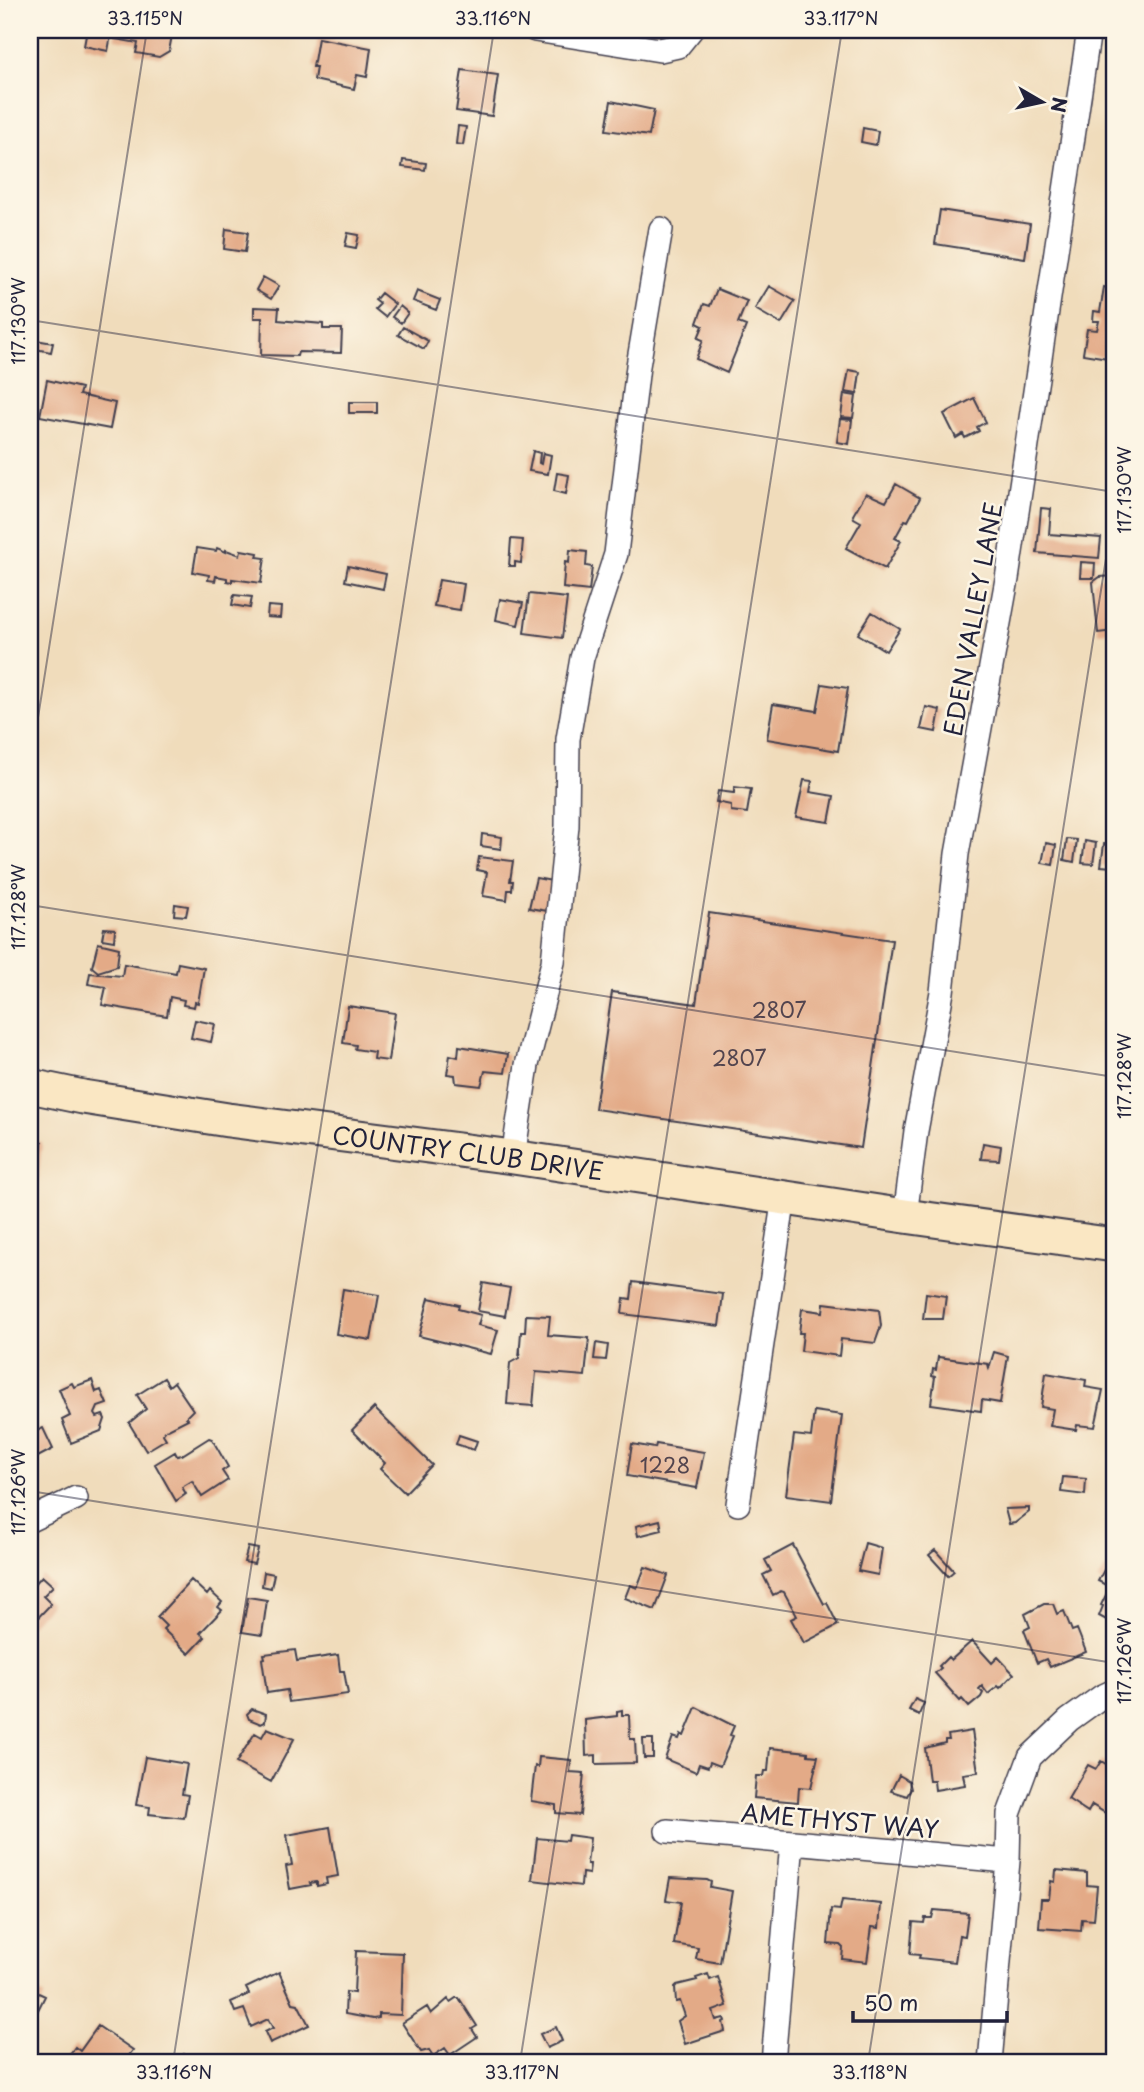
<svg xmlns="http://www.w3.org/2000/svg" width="1144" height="2092" font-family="'Playpen Sans',sans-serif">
  <rect width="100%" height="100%" fill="#fcf5e5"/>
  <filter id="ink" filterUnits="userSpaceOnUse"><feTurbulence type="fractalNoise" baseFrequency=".0143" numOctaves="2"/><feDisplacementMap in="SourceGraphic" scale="14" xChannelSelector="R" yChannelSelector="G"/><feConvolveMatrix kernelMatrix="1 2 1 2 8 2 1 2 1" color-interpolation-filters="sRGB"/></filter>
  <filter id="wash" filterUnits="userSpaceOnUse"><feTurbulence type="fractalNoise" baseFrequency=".00686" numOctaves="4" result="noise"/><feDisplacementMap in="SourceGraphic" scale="28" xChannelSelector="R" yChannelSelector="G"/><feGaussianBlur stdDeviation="1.57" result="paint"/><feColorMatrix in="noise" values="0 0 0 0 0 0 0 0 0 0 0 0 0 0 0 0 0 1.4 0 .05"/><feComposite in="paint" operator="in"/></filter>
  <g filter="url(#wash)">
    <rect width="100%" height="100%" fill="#f0dcbb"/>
    <g id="blocks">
      <path fill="#e3aa87" d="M87,30H112L108,51L84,46Z
        M115,30H173L169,51L159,57L136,53L138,43L115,39Z
        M978,30H999V34Z
        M318,38L371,48L367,77L357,75L354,89L314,80L316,67H313Z
        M462,70L498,75L492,116L456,111Z
        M611,101L654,110L649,136L606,130Z
        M458,126L466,127L463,145L456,144Z
        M863,128L878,131L876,145L861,142Z
        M403,160L426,163L425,170L402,167Z
        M940,210L1030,224L1025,258L935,244Z
        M226,229L248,232L245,252L224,249Z
        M348,233L359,235L356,248L345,246Z
        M263,277L279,286L271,299L256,290Z
        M769,286L795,301L781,324L755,309Z
        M1104,287L1114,289V359L1083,354L1087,329L1097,330L1099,321H1093L1094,311L1100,312Z
        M717,289L747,301L738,323L746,326L727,373L696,359L703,340L698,338L703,326L697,323L704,304L710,306Z
        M417,291L440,300L436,310L413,301Z
        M381,293L395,304L385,317L375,309L380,304L375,300Z
        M400,306L408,313L401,323L392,317Z
        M254,307L279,308L278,320L323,324V329H342L341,353L298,352L297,356L261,355L262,318H254Z
        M403,327L428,341L424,349L398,335Z
        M36,340L53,343L51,352L35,349Z
        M849,370L860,372L857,394L845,392Z
        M47,380L81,388L79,395L115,403L110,429L40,416Z
        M844,394L856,396L853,418L841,417Z
        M974,398L986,422L977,427L979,431L965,438L963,434L956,438L944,414Z
        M349,402H377V413H349Z
        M840,419L852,420L849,444L837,442Z
        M533,451L540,453L539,463L541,464L543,453L551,455L548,474L529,471Z
        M557,473L569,475L566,494L554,491Z
        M896,484L920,498L908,521L905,520L895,538L901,541L885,569L846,548L861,522L854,518L853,515L866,493L886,502Z
        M1041,508L1051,509L1049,534L1101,538L1099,558L1037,553Z
        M511,539L523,540L521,563L515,562V566H509Z
        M197,548L216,551L217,548L226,552V550L240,555L241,550L258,553L257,557L265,558L261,583L232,579V582L227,581V578L216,576L215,581L208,580L209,575L193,572Z
        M570,550L587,552L586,566L592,567L589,591L563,588L565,562L569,563Z
        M1081,562L1095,563L1094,578H1080Z
        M348,566L386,574L383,589L345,581Z
        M1114,576V631L1098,633L1093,582L1100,577Z
        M439,580L464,584L460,610L434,606Z
        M529,594L567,598L562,638L524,633Z
        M234,595L252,597L250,608L232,605Z
        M500,599L523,603L518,625L496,620Z
        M268,606L281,607L280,618L267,617Z
        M872,612L900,629L886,651L858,634Z
        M822,684L848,688L838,751L767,739L773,704L817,711Z
        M926,707L940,710L936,732L921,729Z
        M804,780L812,781L810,792L834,796L829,822L796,817Z
        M734,787L751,789L747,813L731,811V805L716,802L718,791L734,793Z
        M482,834L502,837L501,849L481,846Z
        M1067,839L1077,840L1074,862L1064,860Z
        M1085,841L1096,843L1093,864L1082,863Z
        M1046,843L1056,845L1053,865L1042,863Z
        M1104,844L1114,845L1112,867L1101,866Z
        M479,857L513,861L510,881H513L512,890H508L507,900L483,896L487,872L477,870Z
        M536,878L552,881L548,911L529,908Z
        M175,904L188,906L186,916L174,915Z
        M709,913L892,940L861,1148L595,1109L612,992L696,1004Z
        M104,928L115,929L114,941L102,939Z
        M98,943L119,948L117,966L98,972L92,967Z
        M178,963L204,968L198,1003L195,1002L194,1007L183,1005L184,1000L170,997L167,1016L102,1005L106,987L88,984L90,973L122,976L124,964L176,973Z
        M348,1006L395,1013L388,1061L373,1059L374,1052L355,1049L356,1045L343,1043Z
        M195,1020L215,1024L211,1042L191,1038Z
        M459,1046L508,1054L505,1073L485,1071L481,1086L456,1083L455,1075L447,1074L450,1055L458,1057Z
        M30,1141L42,1142L37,1193L30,1192Z
        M983,1143L1001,1146L999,1160L981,1159Z
        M633,1282L723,1294L719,1326L622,1314L624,1298L631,1299Z
        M483,1283L510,1288L505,1316L478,1311Z
        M343,1289L379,1295L371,1340L336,1334Z
        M926,1293L946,1296L943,1319H923Z
        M429,1298L459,1305L458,1309L481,1315L478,1325L498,1330L491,1354L419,1336Z
        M824,1303L879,1310L881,1326L875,1343L841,1339L839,1356L801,1351L803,1333H799L802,1309L823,1312Z
        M526,1315L550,1316L548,1335L589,1338L585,1376L536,1372L533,1406L507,1404L510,1363L519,1358L521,1332H525Z
        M596,1343L608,1345L606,1360L594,1359Z
        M994,1352L1008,1356L1000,1403L982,1400L981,1411L931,1404L935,1377L932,1376L933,1369L936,1370L938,1357L988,1364L989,1368Z
        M1046,1373L1086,1380L1085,1387L1103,1390L1095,1427L1077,1425L1076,1430L1050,1426L1053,1409L1041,1407Z
        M164,1378L169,1386L174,1382L193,1410L186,1417L188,1419L166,1430L163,1434L166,1439L146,1451L129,1423L146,1409L137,1395Z
        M92,1380L96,1392L101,1390L107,1404L98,1407L95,1414L97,1417L103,1415L105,1419L101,1431L71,1443L62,1420L70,1416L59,1389L72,1383L74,1387Z
        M374,1408L432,1465L405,1493L380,1469L385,1463L352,1430Z
        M814,1411L842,1415L831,1501L786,1495L794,1435L811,1437Z
        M30,1417L37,1431L43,1428L53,1449L30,1461Z
        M459,1435L477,1441L474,1450L456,1444Z
        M209,1438L212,1439L228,1467L222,1471L228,1480L202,1497L192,1481L182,1487L186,1494L176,1501L155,1464L175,1452L177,1456L182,1455Z
        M632,1444L655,1448L656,1444L704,1452L697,1488L627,1476Z
        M1063,1477L1086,1479L1085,1495L1061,1492Z
        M1029,1508V1512L1015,1523L1009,1524L1005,1509Z
        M660,1520L662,1530L638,1536L636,1526Z
        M865,1543L882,1548L878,1575L858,1571Z
        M793,1545L824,1604L827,1603L838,1625L804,1643L791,1619L797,1616L784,1592L781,1591L773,1595L763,1575L771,1571L765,1560Z
        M248,1547L258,1549L254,1564L244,1562Z
        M935,1550L954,1571L948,1576L929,1555Z
        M645,1567L668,1575L655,1610L625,1598L630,1585L637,1588Z
        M1105,1568L1114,1573V1624L1099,1616L1103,1606L1101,1605L1110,1587L1098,1581Z
        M264,1572L274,1574L271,1588L262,1586Z
        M42,1576L53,1586L43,1596L51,1604L30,1626V1583L33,1586Z
        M191,1580L207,1595L210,1591L222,1602L218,1607L222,1610L200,1633L205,1637L189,1654L163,1629L166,1626L157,1617Z
        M248,1597L267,1600L262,1635L242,1632Z
        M1044,1604H1053L1057,1614L1064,1611L1072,1631L1077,1629L1086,1652L1050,1667L1046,1659L1037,1663L1024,1630L1030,1627L1025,1614Z
        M972,1641L992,1663L998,1657L1014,1674L1000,1688L998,1686L988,1694L982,1686L979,1689L983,1693L981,1697L969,1707L962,1699L960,1701L935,1673L941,1668L939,1666L948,1657L951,1660Z
        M295,1650L297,1661L338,1655L340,1671H344L348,1694L289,1702L287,1690L267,1693L262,1659L265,1658L264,1654Z
        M915,1699L924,1703L919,1715L909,1710Z
        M696,1707L734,1726L730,1735L733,1736L720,1766L710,1762L708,1767L699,1764L696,1772L665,1759L673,1737L679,1739L681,1734L684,1736Z
        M252,1709L266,1714L265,1722L261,1724L249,1719L247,1714Z
        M622,1710V1715H629L630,1739H635L636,1763L596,1764V1755L586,1756L585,1720L617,1716V1711Z
        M267,1728L294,1739L271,1782L236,1763L255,1733L262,1737Z
        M972,1731L978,1772L963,1774L965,1785L935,1790L934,1781H929L925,1748L945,1743V1740H949L948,1735Z
        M643,1739H653V1758H644Z
        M770,1748L808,1752V1755L818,1756L811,1788L799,1787L798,1802L754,1798L756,1776H763L764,1771H768Z
        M145,1757L187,1764L182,1794L188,1795L184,1818L149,1814L150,1807L136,1805Z
        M539,1757L571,1760L570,1772L584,1773L580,1815L556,1813V1805L531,1801L535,1766L538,1767Z
        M1101,1761L1114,1769V1816L1112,1817L1092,1805L1088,1812L1068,1799L1088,1765L1096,1769Z
        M899,1775L909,1781L911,1789L907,1796L891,1791Z
        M330,1827L338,1876L326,1878L327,1884L317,1886V1882L310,1883L311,1885L290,1889L286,1866L292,1865L287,1835Z
        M568,1835L590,1838L587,1864H590L589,1874L582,1873L581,1886L532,1880L537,1838L567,1841Z
        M1056,1870L1087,1873V1885L1097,1886L1094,1920L1082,1919L1081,1931L1039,1928L1041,1899H1049L1051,1881L1055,1882Z
        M670,1878L707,1880L711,1882L710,1887L732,1891L720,1963L696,1959L698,1948L674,1944L681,1902L666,1900Z
        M842,1900L881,1904L879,1928L872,1927L867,1962L842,1959L843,1948L840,1945L828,1944L831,1909L840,1910Z
        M934,1910L968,1913L965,1936L959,1935L955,1962L919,1958L920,1955L910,1954L913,1922L924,1923L925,1918H932Z
        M356,1951L403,1953L401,2015L379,2014V2018L373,2019L345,2014L346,1992L354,1993Z
        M279,1972L293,2003L298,2004L309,2025L270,2043L265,2032L273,2028L268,2019L251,2027L244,2009L235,2012L231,2002L249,1994L246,1988Z
        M708,1974L710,1980L718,1977L727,2006L713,2011L716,2020L724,2018L725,2021L723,2022L725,2031L685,2044L678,2021L685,2016L680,2001L676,2002L675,1987L677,1985L697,1980L696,1978Z
        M30,1989L45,1996L30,2026Z
        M456,1998H459L477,2026L472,2029L477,2037L450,2055L445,2048L433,2056L429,2050L421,2052L402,2023L427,2007L431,2014L448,1999L450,2002Z
        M98,2026L133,2050L124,2062H64L75,2047L80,2051Z
        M556,2027L562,2041L547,2048L540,2034Z
        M184,2054L193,2062H176Z
        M1057,2056L1089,2059V2062H1057Z"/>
    </g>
  </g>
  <g filter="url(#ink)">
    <use href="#blocks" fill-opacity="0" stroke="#413e4e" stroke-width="2"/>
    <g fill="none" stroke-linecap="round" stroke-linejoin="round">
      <defs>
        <path id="street" d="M535,30L660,50L678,46L691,30
          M513,1157L527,1065L553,962L567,826L568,739L582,658L616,554L638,366L661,229
          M905,1216L916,1131L942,992L957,854L1007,579L1089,30
          M738,1504L784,1197
          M30,1520L76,1498
          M667,1831L1008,1861
          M773,2062L792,1842
          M990,2062L1008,1861L1009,1814L1030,1757L1069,1720L1101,1697L1114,1691"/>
        <g id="secondary">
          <path id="s1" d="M30,1086L83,1097L228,1120L513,1157L905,1216L1114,1245"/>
        </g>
      </defs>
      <use href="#street" stroke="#413e4e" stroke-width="26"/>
      <use href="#secondary" stroke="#413e4e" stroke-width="37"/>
      <use href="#street" stroke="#fff" stroke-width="23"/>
      <use href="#secondary" stroke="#fae7c3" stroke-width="33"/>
    </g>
  </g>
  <path fill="none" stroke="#22223b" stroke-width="2" stroke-opacity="0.45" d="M30,320L1114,492M30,768L147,30M30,905L1114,1077M30,1491L1114,1663M173,2062L494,30M520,2062L842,30M868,2062L1114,508"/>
  <g text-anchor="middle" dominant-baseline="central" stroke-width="5" stroke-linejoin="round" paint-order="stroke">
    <g font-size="21" fill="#52444e">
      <text x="779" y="1009">2807</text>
      <text x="739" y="1057">2807</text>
      <text x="665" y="1464">1228</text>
    </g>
    <g font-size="24" fill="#22223b" stroke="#fcf5e5">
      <text transform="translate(972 619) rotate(-80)">EDEN VALLEY LANE</text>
      <text stroke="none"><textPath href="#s1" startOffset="443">COUNTRY CLUB DRIVE</textPath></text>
      <text transform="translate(840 1820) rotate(5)">AMETHYST WAY</text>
    </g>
  </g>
  <rect width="1144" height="2092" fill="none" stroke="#fcf5e5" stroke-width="77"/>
  <g transform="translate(1042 102) rotate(99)" stroke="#fcf5e5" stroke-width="5" paint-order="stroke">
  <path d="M0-5L12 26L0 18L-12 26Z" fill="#22223b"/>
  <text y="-10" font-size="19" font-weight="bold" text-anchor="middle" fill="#22223b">N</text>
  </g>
  <path d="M853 2011v10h154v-10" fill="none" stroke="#22223b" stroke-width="3.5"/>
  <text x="864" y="2011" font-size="21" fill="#22223b" stroke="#fcf5e5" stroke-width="5" paint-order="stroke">50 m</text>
  <rect x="38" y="38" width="1068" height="2016" fill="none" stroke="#22223b" stroke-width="2.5"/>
  <g font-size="18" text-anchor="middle" fill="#22223b">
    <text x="145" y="25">33.115°N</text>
    <text x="493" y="25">33.116°N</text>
    <text x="841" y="25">33.117°N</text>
    <text transform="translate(19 321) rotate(-90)" y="6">117.130°W</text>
    <text transform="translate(1125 490) rotate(-90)" y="6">117.130°W</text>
    <text transform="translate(19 907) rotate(-90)" y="6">117.128°W</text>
    <text transform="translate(1125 1076) rotate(-90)" y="6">117.128°W</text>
    <text transform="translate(19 1492) rotate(-90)" y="6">117.126°W</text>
    <text transform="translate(1125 1661) rotate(-90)" y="6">117.126°W</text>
    <text x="174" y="2079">33.116°N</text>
    <text x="522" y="2079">33.117°N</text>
    <text x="870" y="2079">33.118°N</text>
  </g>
</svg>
